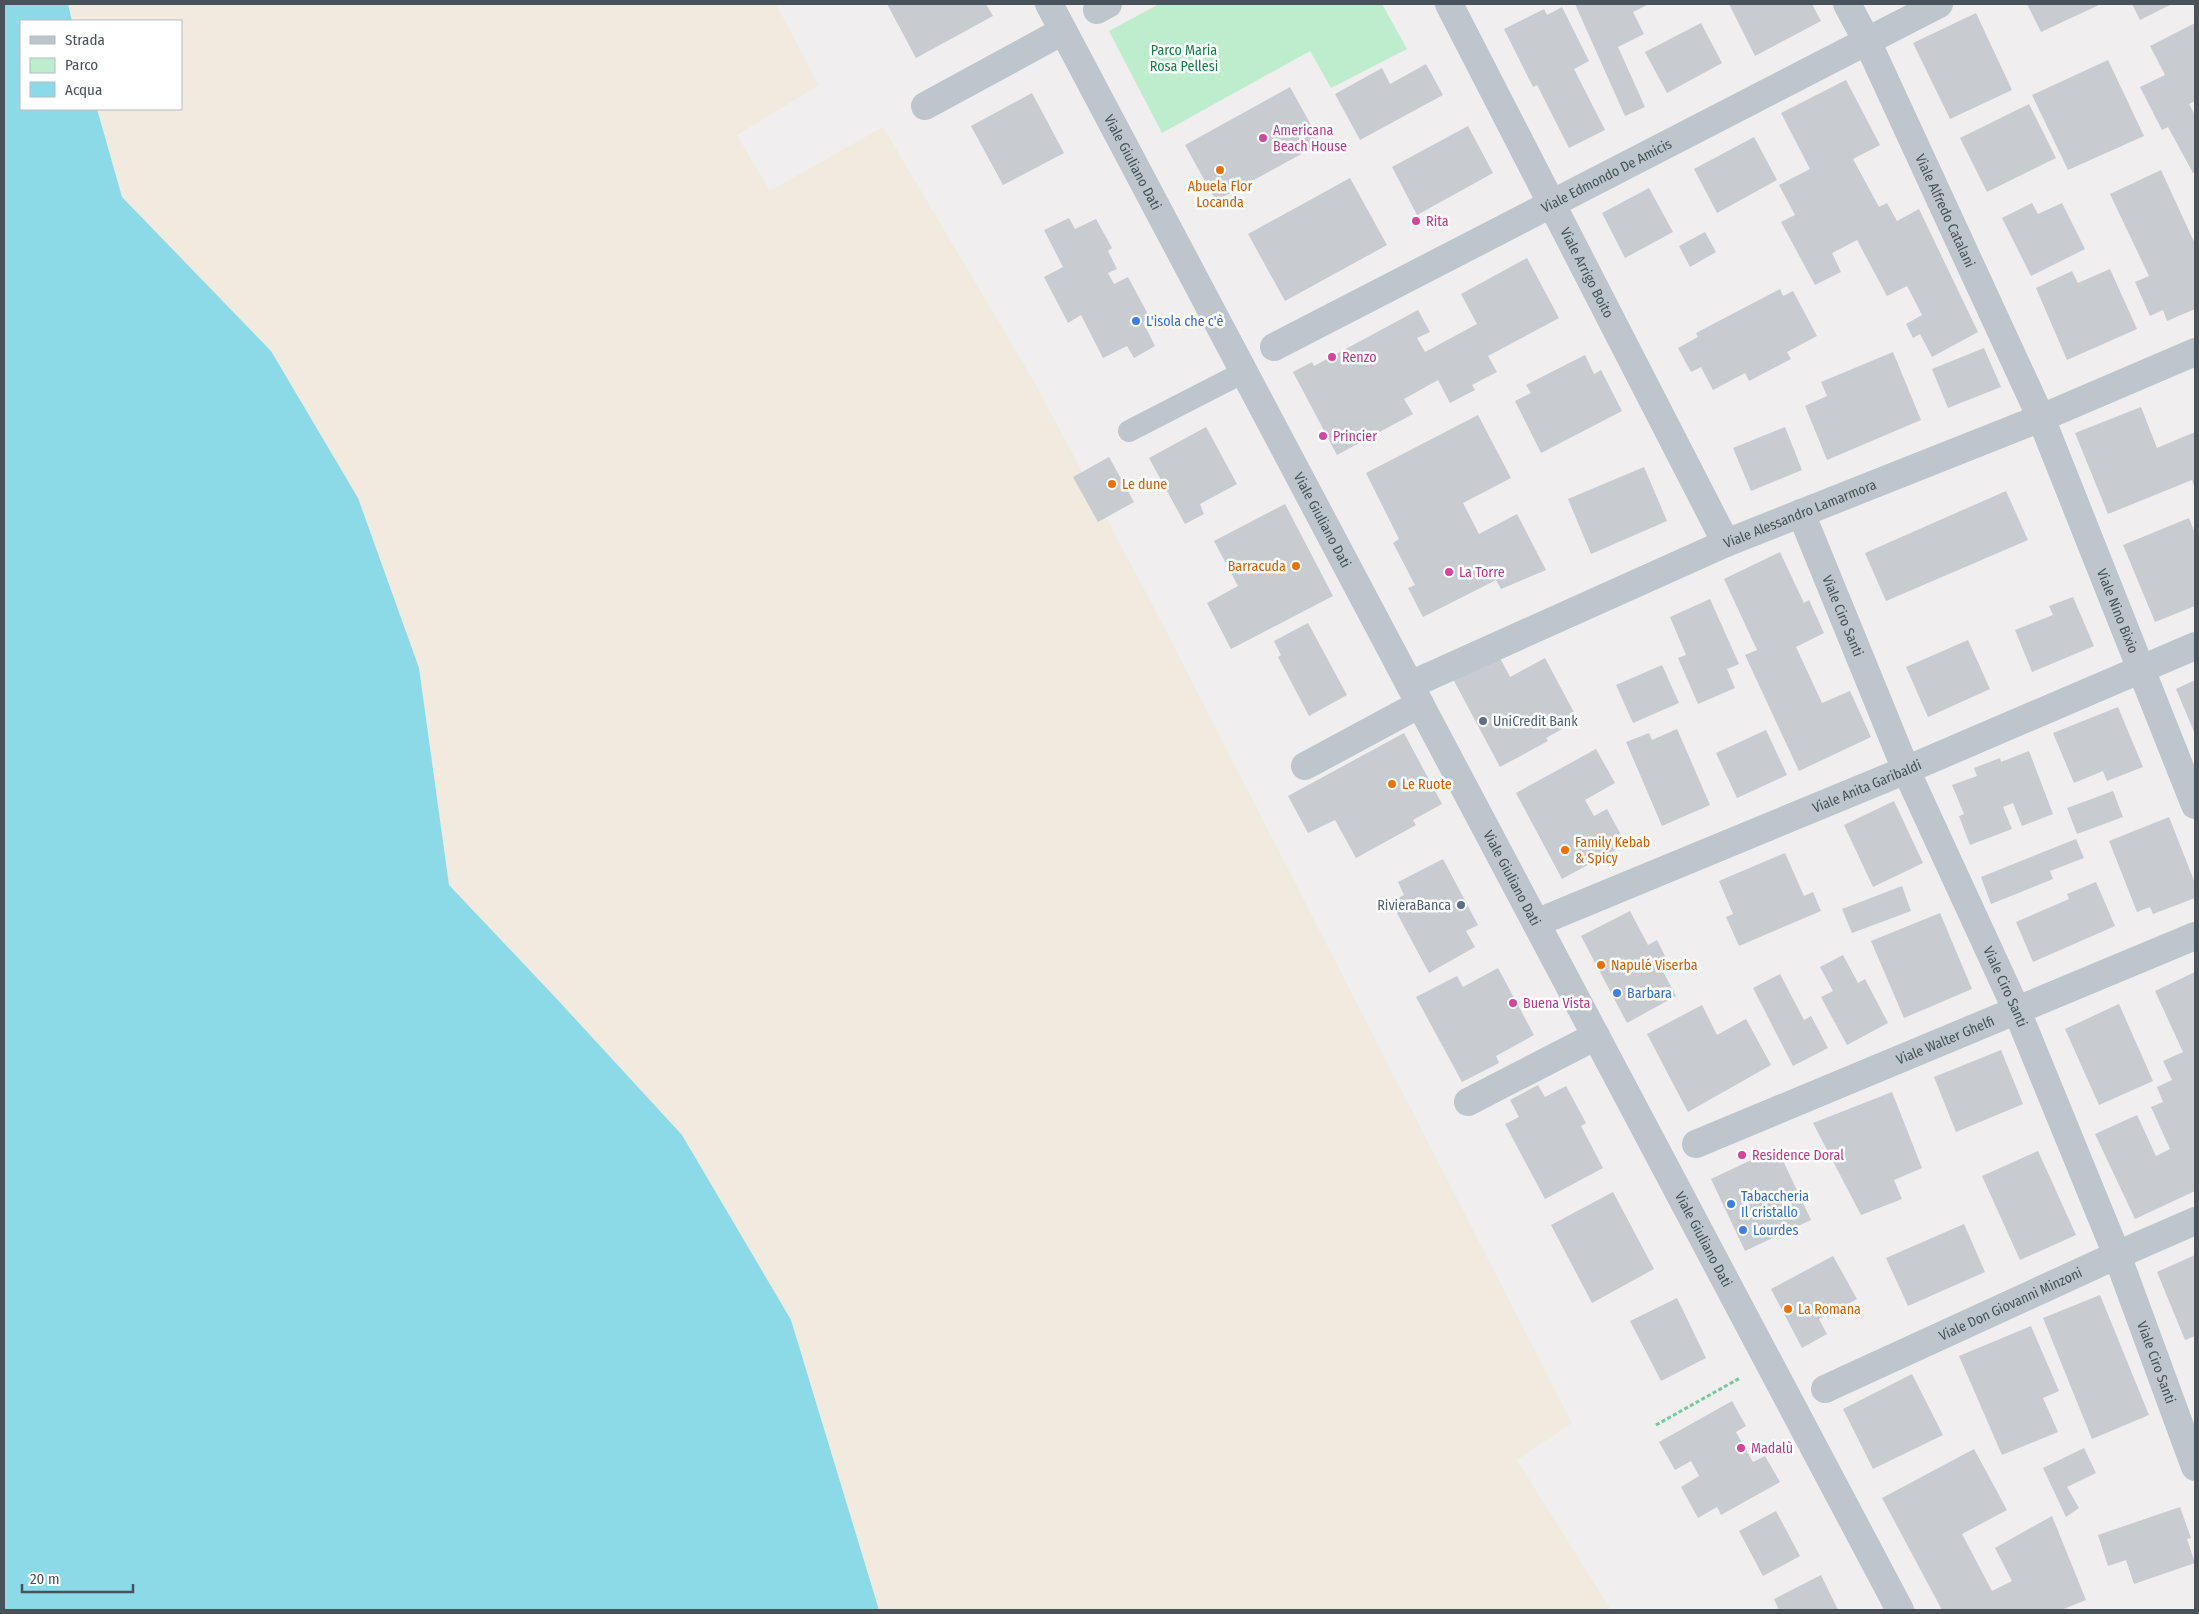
<svg xmlns="http://www.w3.org/2000/svg" width="2199" height="1614" font-family="'Fira Sans Condensed',sans-serif">
  <rect width="100%" height="100%" fill="#f0eeee"/>
  <path fill="#bdedcd" d="M1159,4H1382L1407,49L1331,88L1310,51L1162,133L1109,31Z"/>
  <path fill="#f1eadf" d="M68,4H776L819,85L737,135L770,191L883,127L1035,383L1164,627L1572,1423L1517,1460L1611,1610H879L791,1320L555,997L449,885L419,668L271,351L122,197L97,109H181V21H72Z"/>
  <path fill="#8cdae8" d="M4,4H68L72,21H21V109H97L122,197L271,351L358,498L419,668L449,885L555,997L682,1135L791,1320L879,1610H4Z"/>
  <path fill="#c8cbd0" d="M887,4H986L993,16L916,58Z
    M1575,4H1649L1633,12L1644,34L1618,47L1645,107L1625,116Z
    M1729,4H1812L1821,21L1755,56Z
    M2027,4H2101L2041,32Z
    M2132,4H2172L2140,20Z
    M1562,7L1589,61L1574,69L1605,130L1569,148L1537,85L1533,87L1504,29L1544,9L1547,15Z
    M1976,13L2012,90L1950,119L1913,43Z
    M1701,23L1722,63L1667,93L1645,52Z
    M2195,23V101L2189,104L2195,115V172L2193,173L2168,127L2162,130L2140,87L2165,75L2150,46Z
    M2108,60L2144,136L2068,170L2032,95Z
    M1426,64L1443,95L1360,140L1335,94L1382,68L1390,84Z
    M1846,80L1880,145L1853,159L1879,207L1887,203L1897,221L1919,209L1978,332L1932,357L1920,334L1913,338L1906,324L1922,315L1907,286L1887,296L1857,240L1832,253L1841,272L1815,285L1781,222L1795,215L1779,185L1810,169L1781,113Z
    M1290,87L1321,143L1216,201L1185,145Z
    M1032,93L1064,153L1003,185L971,126Z
    M2029,104L2056,158L1987,192L1960,138Z
    M1468,126L1493,173L1417,215L1392,167Z
    M1754,137L1777,180L1717,213L1694,169Z
    M2161,170L2195,244V309L2167,321L2163,310L2150,316L2135,282L2149,276L2110,194Z
    M1350,178L1387,245L1285,301L1248,234Z
    M1649,188L1673,232L1625,258L1602,213Z
    M2032,203L2038,214L2062,203L2085,249L2031,276L2002,218Z
    M1069,218L1075,229L1096,219L1112,248L1108,251L1117,269L1108,273L1114,284L1128,277L1150,318L1143,322L1155,346L1134,358L1127,346L1103,358L1081,315L1068,323L1044,277L1063,267L1044,230Z
    M1705,232L1716,252L1690,267L1679,246Z
    M1527,258L1559,318L1488,356L1497,372L1472,385L1475,390L1450,403L1438,380L1404,399L1413,414L1337,455L1293,372L1312,362L1314,366L1418,310L1430,332L1417,338L1425,352L1477,324L1461,294Z
    M2110,269L2137,329L2067,360L2036,288L2072,271L2078,283Z
    M1780,289L1783,296L1793,291L1817,336L1787,352L1791,359L1749,381L1745,373L1713,390L1701,367L1691,372L1678,348L1698,337L1696,333Z
    M1984,348L2001,387L1948,408L1932,369Z
    M1893,352L1921,420L1827,460L1805,406L1827,396L1821,382Z
    M1585,355L1594,374L1601,370L1622,411L1541,453L1515,401L1531,393L1526,385Z
    M2141,407L2157,448L2195,432V489L2192,480L2108,514L2075,433Z
    M1478,415L1511,478L1463,503L1479,534L1517,514L1546,570L1501,589L1496,580L1423,617L1408,588L1415,585L1393,543L1399,539L1366,473Z
    M1206,427L1237,484L1200,504L1204,514L1185,524L1149,458Z
    M1785,427L1802,470L1751,491L1733,448Z
    M1109,457L1134,502L1098,522L1073,477Z
    M1644,467L1667,521L1591,554L1568,499Z
    M2006,491L2028,540L1886,601L1865,553Z
    M1285,504L1333,596L1231,649L1207,603L1238,586L1214,541Z
    M2189,518L2195,533V606L2155,622L2123,545Z
    M1780,552L1804,603L1809,600L1824,633L1796,647L1822,703L1850,691L1871,737L1799,771L1745,655L1757,650L1724,579Z
    M2073,597L2094,646L2032,672L2015,630L2053,615L2049,606Z
    M1710,599L1739,664L1727,669L1735,688L1698,704L1678,658L1686,655L1670,617Z
    M1308,623L1347,695L1309,716L1278,657L1281,655L1274,641Z
    M1968,640L1990,689L1928,717L1906,667Z
    M1498,654L1510,677L1545,658L1578,720L1546,738L1548,741L1500,767L1453,679Z
    M1662,665L1679,703L1633,723L1616,685Z
    M2195,680V734L2176,689Z
    M2118,707L2143,767L2107,781L2103,771L2074,783L2053,733Z
    M1677,729L1710,805L1662,826L1626,742L1649,733L1652,740Z
    M1766,730L1787,775L1737,798L1716,753Z
    M1404,733L1442,804L1413,820L1416,825L1356,858L1335,820L1308,833L1288,796Z
    M1596,749L1615,783L1585,800L1594,816L1607,809L1626,844L1562,879L1516,793Z
    M2029,751L2053,814L2022,826L2013,803L2003,807L2012,829L1970,845L1959,816L1964,814L1952,785L1977,776L1974,768L2000,758L2001,762Z
    M2113,791L2123,817L2077,834L2067,808Z
    M1894,801L1923,863L1873,887L1844,825Z
    M2169,817L2195,883V898L2153,914L2150,907L2137,912L2109,841Z
    M2076,839L2084,858L2050,871L2053,879L1991,904L1981,877Z
    M1785,853L1804,896L1813,892L1821,911L1739,946L1726,917L1733,914L1719,881Z
    M1443,859L1478,925L1466,931L1475,947L1429,973L1391,902L1404,895L1398,882Z
    M2096,882L2115,926L2033,962L2016,922L2069,899L2067,894Z
    M1902,886L1911,911L1852,933L1842,909Z
    M1630,911L1648,945L1657,940L1667,960L1659,964L1676,996L1627,1023L1581,936Z
    M1940,913L1972,989L1904,1018L1871,941Z
    M1843,955L1858,983L1865,979L1888,1023L1847,1045L1821,997L1833,991L1820,967Z
    M1498,968L1534,1035L1496,1056L1499,1063L1462,1082L1416,997L1457,976L1463,987Z
    M2195,972V1191L2135,1219L2095,1134L2137,1115L2156,1156L2170,1149L2151,1107L2163,1102L2157,1087L2172,1080L2163,1061L2183,1052L2155,991Z
    M1780,974L1804,1020L1811,1016L1828,1048L1793,1066L1753,988Z
    M2119,1004L2153,1081L2099,1105L2065,1029Z
    M1702,1005L1717,1035L1746,1019L1771,1065L1688,1112L1647,1034Z
    M2001,1050L2023,1104L1956,1132L1934,1077Z
    M1538,1085L1545,1097L1566,1086L1586,1123L1581,1126L1603,1168L1545,1199L1505,1124L1519,1117L1510,1100Z
    M1892,1092L1922,1168L1894,1180L1902,1199L1861,1215L1813,1123Z
    M1777,1148L1811,1220L1745,1251L1711,1179Z
    M2038,1151L2076,1235L2020,1260L1982,1176Z
    M1613,1192L1654,1269L1592,1303L1551,1225Z
    M1964,1224L1985,1272L1908,1306L1886,1258Z
    M2195,1255V1336L2185,1340L2157,1272Z
    M1833,1256L1857,1299L1819,1319L1827,1334L1802,1348L1771,1289Z
    M2100,1295L2149,1415L2092,1439L2043,1318Z
    M1677,1298L1706,1358L1661,1381L1630,1321Z
    M2031,1326L2059,1391L2043,1398L2058,1432L2002,1455L1959,1356Z
    M1912,1374L1943,1435L1873,1469L1843,1409Z
    M1732,1401L1746,1426L1736,1432L1753,1462L1765,1456L1780,1482L1721,1515L1717,1507L1698,1518L1681,1487L1699,1476L1691,1461L1675,1470L1659,1442Z
    M2084,1448L2096,1473L2067,1487L2079,1508L2066,1517L2043,1468Z
    M1974,1449L2007,1510L1962,1534L1992,1591L2012,1581L1995,1548L2052,1516L2086,1600L2061,1610H1942L1882,1498Z
    M2180,1507L2191,1538L2187,1539L2195,1563L2134,1584L2126,1560L2108,1566L2098,1535Z
    M1776,1511L1800,1556L1763,1576L1739,1531Z
    M1821,1575L1838,1610H1779L1774,1599Z"/>
  <g fill="none" stroke-linecap="round" stroke-linejoin="round">
    <path stroke="#76c99c" stroke-width="3" stroke-dasharray="4 2.5" stroke-linecap="butt" d="M1656,1425L1740,1378"/>
    <path stroke="#bcc6cc" stroke-width="22" d="M1129,431L1244,372"/>
    <g stroke="#bcc6cc" stroke-width="28">
      <path id="s1" d="M1049,4L1900,1610"/>
      <path id="s2" d="M1449,4L1726,543"/>
      <path id="s3" d="M1847,4L1867,41L2041,418L2195,805"/>
      <path d="M1097,10L1108,4"/>
      <path d="M925,106L1063,31"/>
      <path id="s4" d="M1274,347L1939,4"/>
      <path id="s5" d="M1801,513L1906,770L2017,1011L2117,1255L2195,1467"/>
      <path id="s6" d="M1410,685L1726,543L2041,418L2195,352"/>
      <path d="M1305,766L1420,704"/>
      <path id="s7" d="M1536,923L1906,770L2195,646"/>
      <path d="M1468,1102L1596,1036"/>
      <path id="s8" d="M1696,1144L2195,936"/>
      <path id="s9" d="M1825,1389L2117,1255L2195,1221"/>
    </g>
  </g>
  <g fill="#d1479c" stroke="#fff" stroke-width="2">
    <circle cx="1263" cy="138" r="5"/>
    <circle cx="1416" cy="221" r="5"/>
    <circle cx="1332" cy="357" r="5"/>
    <circle cx="1323" cy="436" r="5"/>
    <circle cx="1449" cy="572" r="5"/>
    <circle cx="1513" cy="1003" r="5"/>
    <circle cx="1742" cy="1155" r="5"/>
    <circle cx="1741" cy="1448" r="5"/>
  </g>
  <g fill="#e8710a" stroke="#fff" stroke-width="2">
    <circle cx="1220" cy="170" r="5"/>
    <circle cx="1112" cy="484" r="5"/>
    <circle cx="1296" cy="566" r="5"/>
    <circle cx="1392" cy="784" r="5"/>
    <circle cx="1565" cy="850" r="5"/>
    <circle cx="1601" cy="965" r="5"/>
    <circle cx="1788" cy="1309" r="5"/>
  </g>
  <g fill="#3f7fe0" stroke="#fff" stroke-width="2">
    <circle cx="1136" cy="321" r="5"/>
    <circle cx="1617" cy="993" r="5"/>
    <circle cx="1731" cy="1204" r="5"/>
    <circle cx="1743" cy="1230" r="5"/>
  </g>
  <g fill="#5c6f8a" stroke="#fff" stroke-width="2">
    <circle cx="1483" cy="721" r="5"/>
    <circle cx="1461" cy="905" r="5"/>
  </g>
  <g text-anchor="middle" dominant-baseline="central" stroke-width="5" stroke-linejoin="round" paint-order="stroke">
    <g font-size="14" fill="#1a7944" stroke="#fff">
      <text x="1184" y="50">Parco Maria<tspan x="1184" dy="16">Rosa Pellesi</tspan></text>
    </g>
    <g font-size="14" fill="#b23c85" stroke="#fff" text-anchor="start">
      <text x="1273" y="130">Americana<tspan x="1273" dy="16">Beach House</tspan></text>
      <text x="1426" y="221">Rita</text>
      <text x="1342" y="357">Renzo</text>
      <text x="1333" y="436">Princier</text>
      <text x="1459" y="572">La Torre</text>
      <text x="1523" y="1003">Buena Vista</text>
      <text x="1752" y="1155">Residence Doral</text>
      <text x="1751" y="1448">Madalù</text>
    </g>
    <g font-size="14" fill="#47525a" stroke="#fff">
      <text stroke="none"><textPath href="#s1" startOffset="179">Viale Giuliano Dati</textPath></text>
      <text stroke="none"><textPath href="#s4" startOffset="374">Viale Edmondo De Amicis</textPath></text>
      <text stroke="none"><textPath href="#s3" startOffset="229">Viale Alfredo Catalani</textPath></text>
      <text stroke="none"><textPath href="#s2" startOffset="302">Viale Arrigo Boito</textPath></text>
      <text stroke="none"><textPath href="#s6" startOffset="426">Viale Alessandro Lamarmora</textPath></text>
      <text stroke="none"><textPath href="#s1" startOffset="584">Viale Giuliano Dati</textPath></text>
      <text stroke="none"><textPath href="#s3" startOffset="665">Viale Nino Bixio</textPath></text>
      <text stroke="none"><textPath href="#s5" startOffset="111">Viale Ciro Santi</textPath></text>
      <text stroke="none"><textPath href="#s7" startOffset="358">Viale Anita Garibaldi</textPath></text>
      <text stroke="none"><textPath href="#s1" startOffset="989">Viale Giuliano Dati</textPath></text>
      <text stroke="none"><textPath href="#s5" startOffset="516">Viale Ciro Santi</textPath></text>
      <text stroke="none"><textPath href="#s8" startOffset="270">Viale Walter Ghelfi</textPath></text>
      <text stroke="none"><textPath href="#s1" startOffset="1398">Viale Giuliano Dati</textPath></text>
      <text stroke="none"><textPath href="#s9" startOffset="204">Viale Don Giovanni Minzoni</textPath></text>
      <text stroke="none"><textPath href="#s5" startOffset="921">Viale Ciro Santi</textPath></text>
    </g>
    <g font-size="14" fill="#c56008" stroke="#fff" text-anchor="start">
      <text x="1220" y="186" text-anchor="middle">Abuela Flor<tspan x="1220" dy="16">Locanda</tspan></text>
      <text x="1122" y="484">Le dune</text>
      <text x="1286" y="566" text-anchor="end">Barracuda</text>
      <text x="1402" y="784">Le Ruote</text>
      <text x="1575" y="842">Family Kebab<tspan x="1575" dy="16">&amp; Spicy</tspan></text>
      <text x="1611" y="965">Napulé Viserba</text>
      <text x="1798" y="1309">La Romana</text>
    </g>
    <g font-size="14" fill="#366cbe" stroke="#fff" text-anchor="start">
      <text x="1146" y="321">L'isola che c'è</text>
      <text x="1627" y="993">Barbara</text>
      <text x="1741" y="1196">Tabaccheria<tspan x="1741" dy="16">Il cristallo</tspan></text>
      <text x="1753" y="1230">Lourdes</text>
    </g>
    <g font-size="14" fill="#4e5e75" stroke="#fff" text-anchor="start">
      <text x="1493" y="721">UniCredit Bank</text>
      <text x="1451" y="905" text-anchor="end">RivieraBanca</text>
    </g>
  </g>
  <rect width="2199" height="1614" fill="none" stroke="#47525a" stroke-width="10"/>
  <rect x="20" y="20" width="162" height="90" fill="#ffffff" stroke="#b5babd"/>
  <rect x="30" y="36" width="25" height="8" fill="#bcc6cc" stroke="#b5babd"/>
  <text x="65" y="45" font-size="15" fill="#47525a">Strada</text>
  <rect x="30" y="58" width="25" height="15" fill="#bdedcd" stroke="#b5babd"/>
  <text x="65" y="70" font-size="15" fill="#47525a">Parco</text>
  <rect x="30" y="82" width="25" height="15" fill="#8cdae8" stroke="#b5babd"/>
  <text x="65" y="95" font-size="15" fill="#47525a">Acqua</text>
  <path d="M22 1584v8h111v-8" fill="none" stroke="#47525a" stroke-width="2.5"/>
  <text x="30" y="1584" font-size="15" fill="#47525a" stroke="#ffffff" stroke-width="4" paint-order="stroke">20 m</text>
</svg>
